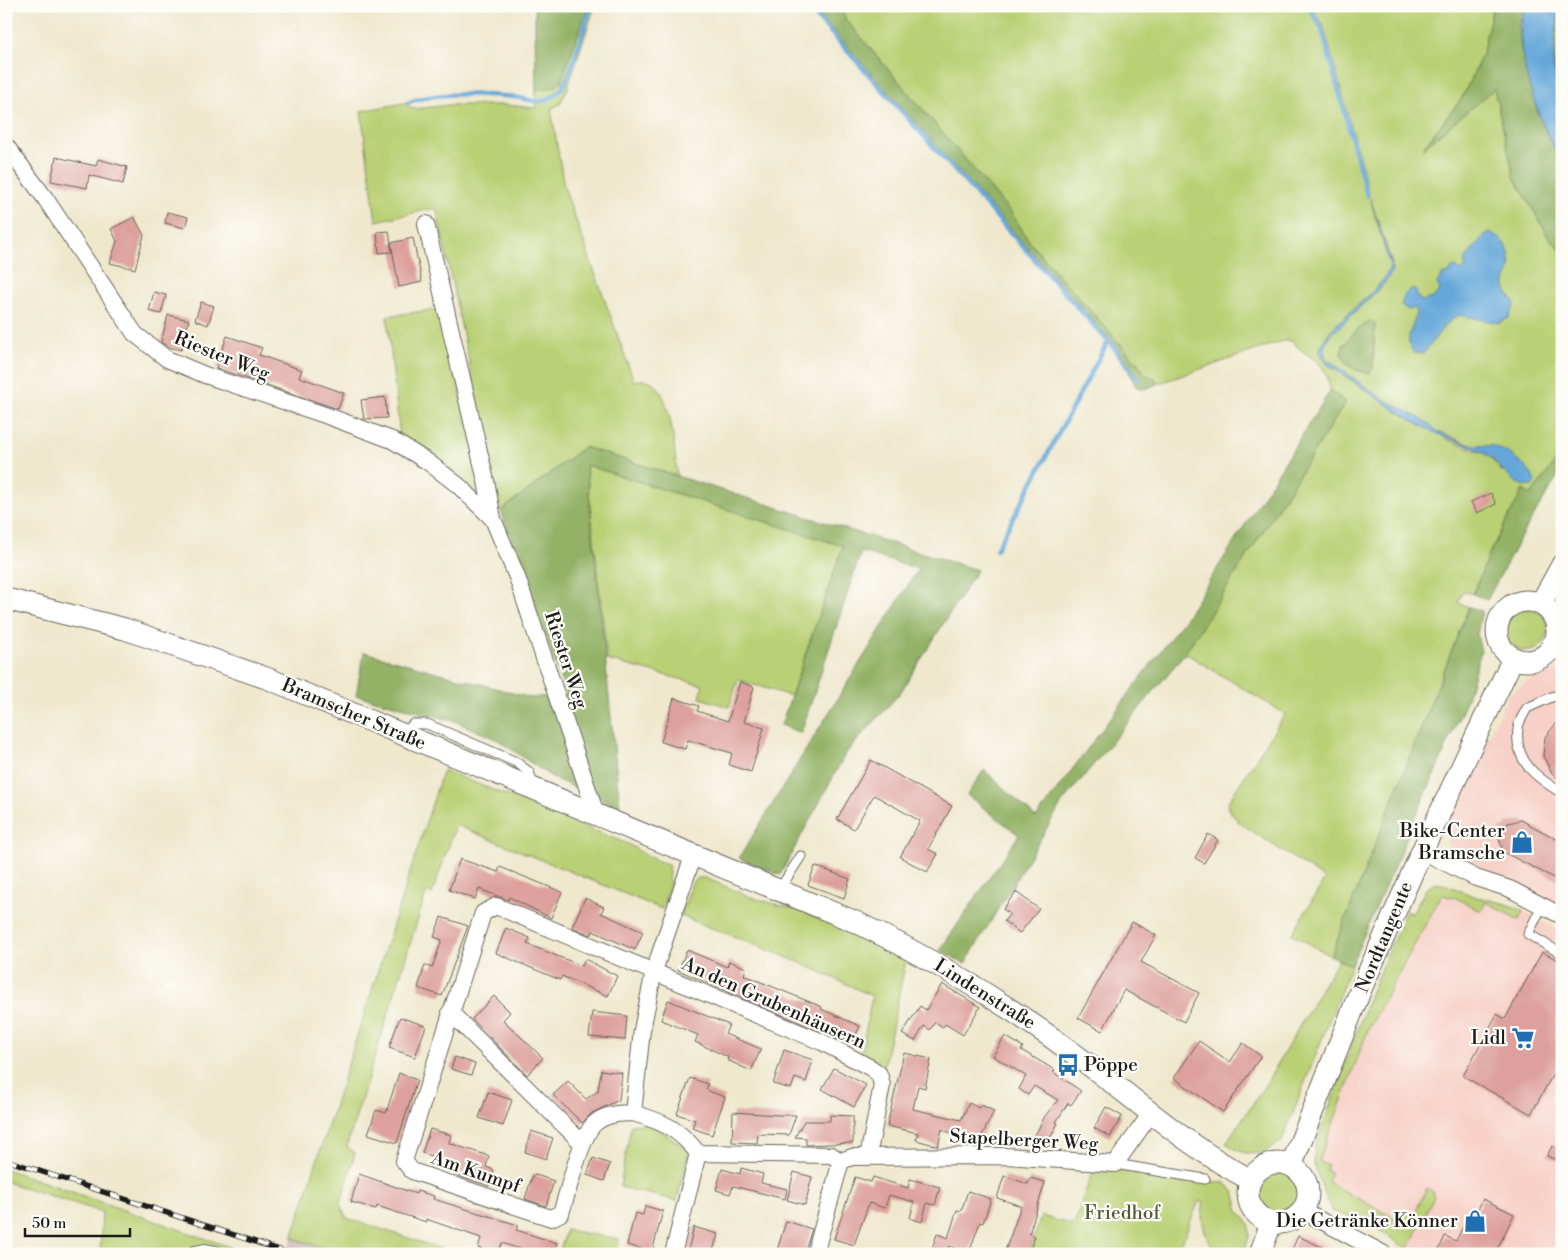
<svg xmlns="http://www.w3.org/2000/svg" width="1568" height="1260" font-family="'Libre Bodoni',serif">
  <rect width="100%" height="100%" fill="#fdfcf7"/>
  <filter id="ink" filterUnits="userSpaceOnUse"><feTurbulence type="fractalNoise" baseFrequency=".02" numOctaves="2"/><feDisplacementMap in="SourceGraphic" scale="10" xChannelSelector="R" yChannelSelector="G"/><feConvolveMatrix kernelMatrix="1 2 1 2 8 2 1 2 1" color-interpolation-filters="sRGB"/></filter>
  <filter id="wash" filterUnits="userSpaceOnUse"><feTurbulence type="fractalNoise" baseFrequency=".0096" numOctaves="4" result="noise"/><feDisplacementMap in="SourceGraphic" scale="20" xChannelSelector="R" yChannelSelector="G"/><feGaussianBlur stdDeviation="1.12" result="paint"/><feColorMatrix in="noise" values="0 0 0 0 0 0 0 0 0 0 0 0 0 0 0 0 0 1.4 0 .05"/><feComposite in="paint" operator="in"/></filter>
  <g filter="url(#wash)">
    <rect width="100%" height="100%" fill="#efe8cd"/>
    <path fill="#f7d1c7" d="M1551,671H1562V911L1449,850L1445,834L1451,813L1509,694L1527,682Z
      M1442,894L1481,911L1486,902L1519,920L1523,911L1562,932V1058L1555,1071L1562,1074V1254H1413L1408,1250L1434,1197L1427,1188L1414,1214L1398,1220L1328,1182L1326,1170L1319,1161L1368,1031Z
      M1298,1233L1310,1235L1348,1254H1282L1289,1239Z"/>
    <path fill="#d2bfc0" d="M292,1238L341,1254H287Z"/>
    <path fill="#bad075" stroke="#6b7648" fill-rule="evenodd" d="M535,6H595L567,90L560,104L551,109L564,187L634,381C638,381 643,379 646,380C672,383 675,455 677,476L584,447L501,511L436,208L376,221L361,111L404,103L414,109L448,105H506L536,108Z
      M840,6H1306L1321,30L1367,198L1369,196L1364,174L1323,24L1311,6H1493L1482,55L1462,98L1424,146L1494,88L1514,177L1550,239L1562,250V453L1531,495L1523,490L1490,552L1473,594L1463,591L1458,603L1469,607L1331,956L1292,934L1325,879L1240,823L1228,809V802L1285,714L1185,653L1346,402L1330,391C1326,358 1312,362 1291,341L1286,340L1157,384L1156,380L1145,374L1140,366L1031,244L1012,214L846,20ZM1370,198L1392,263L1390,276L1330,336L1324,347L1325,358L1380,397L1428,423L1438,432L1468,444L1492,446L1502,472L1488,455L1449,440L1399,413L1327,364L1319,351C1322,346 1323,341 1326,336C1337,318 1393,283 1390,263ZM1367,323L1375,324L1373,368L1348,366L1341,353L1343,345Z
      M440,309L484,494L481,497L444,464L400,437L387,316Z
      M586,465L843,546L791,696L738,680L729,707L700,698L703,685L607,660Z
      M1506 630a21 21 0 1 1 42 0a21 21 0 1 1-42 0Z
      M443,770L628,844L649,857L668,865L670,883L662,909L456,825L432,894L426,893L348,1142L347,1147L355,1153L340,1205L347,1218L457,1254H341L292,1238Z
      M698,878H705L753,898L798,910L866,940L906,960L884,1066L861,1054L872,996L801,963L681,916L692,883Z
      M1435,883C1451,884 1462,893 1477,897C1493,901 1507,903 1523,911L1519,920L1486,902L1481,911L1454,897L1452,898L1442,894L1368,1030L1319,1161L1328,1165L1326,1170L1332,1173L1328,1182L1398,1220L1402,1213L1407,1211L1414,1214L1427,1188L1432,1191L1434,1197L1408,1250L1373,1225L1331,1211L1313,1162L1315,1147L1370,994L1406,911L1412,914L1426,889Z
      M1338,960L1351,965L1282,1141C1261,1156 1248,1159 1226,1143L1266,1084Z
      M651,1124L689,1150L677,1201L620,1187L631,1125Z
      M1094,1167L1225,1183L1234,1191L1239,1211L1249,1224V1237L1243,1254H1216C1207,1239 1198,1220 1204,1203L1199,1201L1177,1254H1029L1041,1216L1074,1225Z
      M6,1169L244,1252L227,1254L207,1250L184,1254H100L102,1212L6,1182Z
      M1257 1193a21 21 0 1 1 42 0a21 21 0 1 1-42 0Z
      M566,1230L619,1239L618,1254H559Z"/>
    <path fill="#93b266" stroke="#586741" d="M535,6H588L561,82L555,87L536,90Z
      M811,6H840L846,20L1012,214L1031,244L1140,366L1145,374L1156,380L1157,384L1146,389L1136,387L1119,349L1106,335Z
      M1493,6H1525L1519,25L1521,47L1539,118L1562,164V250L1550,239L1514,177L1494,89L1422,149L1462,98L1482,55Z
      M1562,6V87H1557C1551,60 1554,32 1562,6Z
      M1372,321L1375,324L1373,368L1370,373C1355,372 1347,366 1341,353C1345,339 1359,326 1372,321Z
      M1330,391L1346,402L1185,653L1062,803L965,964L940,950L1019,835L967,795L984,770L1036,818L1187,616Z
      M584,447L977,570L900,693L846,753L780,875L739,858L918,569L861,552L801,733L781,725L843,546L586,465L620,807L553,778L498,740L454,721L356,695L364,652L531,698L566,694L501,511Z
      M1562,453V469L1522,535L1487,600L1473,594L1490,552L1523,490L1531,495Z
      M1469,607L1482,611L1477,635L1481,651L1465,704L1351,965L1331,956Z"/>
    <path fill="#65a7d9" stroke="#40627a" d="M1525,6H1561L1556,29L1553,67L1562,102V164C1541,123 1509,52 1525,6Z
      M1370,198L1393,270L1384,284L1330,336L1324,347L1325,358L1380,397L1428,423L1438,432L1468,444L1492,446L1507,452L1523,464L1532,475L1535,482L1533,486C1511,489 1501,464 1487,455C1472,444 1448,440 1431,431C1394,411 1361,386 1327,364L1319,351C1332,317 1380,296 1390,267Z
      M1489,232C1504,238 1512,251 1510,267C1510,272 1506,277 1505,282C1504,290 1510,297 1515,303L1509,318L1499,323L1459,315L1446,324L1423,354L1414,353C1400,333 1419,327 1415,308L1408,310L1401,305L1405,294L1411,289L1415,290L1419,299L1422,301L1433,298L1440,290L1437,283L1443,274H1448L1452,268L1457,267L1459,271L1466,267L1464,261L1480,240Z"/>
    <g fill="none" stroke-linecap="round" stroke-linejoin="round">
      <path stroke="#65a7d9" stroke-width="4.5" d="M807,6L1114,348L1138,380
        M1308,6L1321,26L1367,195
        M407,103C436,91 484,94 514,97C522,98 533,102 541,101C548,100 556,95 561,89C570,79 585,23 591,6
        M996,550L1106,345"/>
    </g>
    <g id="blocks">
      <path fill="#dda09c" d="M56,157L96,166L98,159L127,167L123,184L89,175L87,188L51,181Z
        M167,212L188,217L185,228L165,223Z
        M134,217L144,235L135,269L110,263L117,241L111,229Z
        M389,231L392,252L379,253L377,232Z
        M413,238L422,282L399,287L391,243Z
        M154,292L166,295L161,314L149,311Z
        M201,302L214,306L208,325L195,320Z
        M168,315L189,320L181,350L168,347L161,342Z
        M227,336L262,348L259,355L302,370L299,377L344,393L338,409L216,368Z
        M385,397L387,418L364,419L361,400Z
        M1491,493L1496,504L1477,513L1471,502Z
        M740,682L754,687L744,722L764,728L751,772L729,765L732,753L688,740L685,749L661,742L674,698L699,706L697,711L728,721Z
        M1562,716V781L1552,774L1543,756L1545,737Z
        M871,760L952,806L928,849L938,854L927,872L900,857L920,821L874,795L854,829L837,819Z
        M1521,820L1562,842V882L1503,852L1498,835L1502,827L1505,828L1508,823Z
        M1208,834L1218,840L1204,863L1195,858Z
        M460,859L498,872L500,867L562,892L551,918L509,897L508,900L479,889L475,899L449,890Z
        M815,866L850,879L844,898L808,885Z
        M1016,892L1039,909L1020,933L1004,921L1010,914L1003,909Z
        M585,898L604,907L601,913L643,932L635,950L593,931L591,935L572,927Z
        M441,917L468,926L442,996L418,988L425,965L432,968L442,940L434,937Z
        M1132,922L1156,935L1141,962L1199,993L1184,1022L1124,990L1102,1031L1078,1018Z
        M506,928L530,938L527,944L582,966L585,959L617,976L608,996L562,976L560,980L496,953Z
        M687,950L727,967L729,961L746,968L744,975L822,1007L821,1009L860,1026L851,1045L678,970Z
        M1542,952L1562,962V1058L1531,1114L1463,1076L1497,1014L1505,1019Z
        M942,984L980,1007L963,1035L945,1024L943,1027L935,1022L930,1030L924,1026L915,1041L902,1034L920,1006L926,1010Z
        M494,996L510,1012L503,1020L543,1058L527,1075L472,1019Z
        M668,1000L729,1025L725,1034L761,1049L751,1071L727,1060L728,1057L695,1042L698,1035L661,1020Z
        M592,1012L627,1016L625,1040L589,1037Z
        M400,1017L426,1026L415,1057L389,1048Z
        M1005,1036L1023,1047L1021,1050L1055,1070L1053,1072L1081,1091L1071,1105L1068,1103L1056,1122L1058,1123L1046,1146L1033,1139L1045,1116L1058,1100L1034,1086L1028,1095L1019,1089L1026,1076L993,1056Z
        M1199,1041L1230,1062L1243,1043L1261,1056L1223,1112L1174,1078Z
        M784,1050L813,1060L806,1082L795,1078L791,1089L773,1084Z
        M904,1053L931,1059L925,1088L918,1086L913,1109L961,1120L969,1103L979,1108L981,1105L994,1111L977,1146L942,1129L938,1146L916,1140L918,1133L887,1126Z
        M455,1057L475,1064L471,1075L451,1069Z
        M834,1068L866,1085L854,1107L822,1089Z
        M601,1070L622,1073L619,1100L592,1113L582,1123L553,1095L568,1081L586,1099L598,1091Z
        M399,1073L417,1080L397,1143L368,1134L376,1110L386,1113Z
        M690,1078L708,1084L706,1090L725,1097L712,1135L692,1128L695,1120L677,1114Z
        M488,1092L512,1100L503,1126L479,1118Z
        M1106,1107L1122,1116L1110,1137L1094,1128Z
        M733,1112L778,1115H796L789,1135L758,1134L757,1143L732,1142Z
        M830,1115L853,1116V1143L806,1145V1138L795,1137L804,1121H830Z
        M430,1129L451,1135L449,1143L489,1156L486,1167L494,1170L489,1186L458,1176L462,1166L422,1153Z
        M531,1131L553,1138L546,1159L525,1152Z
        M1552,1146L1562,1150L1558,1161L1547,1156Z
        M593,1158L610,1164L604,1181L587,1175Z
        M741,1168L763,1174L761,1183L787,1189L785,1199L733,1186L730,1194L716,1190L722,1169L740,1174Z
        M794,1172L812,1177L805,1205L787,1200Z
        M359,1174L416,1194L417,1191L434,1196L433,1199L518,1225L516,1230L557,1243L553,1254H525L526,1251L502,1243L497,1254L478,1248L481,1238L426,1219V1222L377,1206L376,1209L351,1202Z
        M533,1174L554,1181L546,1206L525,1199Z
        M1004,1176L1028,1184L1030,1178L1045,1182L1029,1234L1035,1236L1028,1254H1004L1021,1206L997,1198Z
        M855,1177L871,1182L873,1177L908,1188L910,1179L940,1187L935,1205L927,1203L922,1222L910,1218L914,1202L889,1195L885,1208L869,1203L854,1245L834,1239Z
        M968,1191L991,1199L983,1223L980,1222L969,1253L949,1246L947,1254L931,1251L937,1234L948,1238L957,1210L961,1211Z
        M1483,1199L1514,1214L1495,1254H1437L1445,1236L1456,1241L1469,1214L1474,1217Z
        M645,1206L663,1211L652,1252L627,1245L635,1213L643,1215Z
        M786,1221L812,1229L804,1254H776Z
        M694,1227L718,1234L712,1254H687Z
        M1298,1236L1337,1254H1290Z"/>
    </g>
  </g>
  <g filter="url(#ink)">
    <use href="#blocks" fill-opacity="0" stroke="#66635a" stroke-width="1"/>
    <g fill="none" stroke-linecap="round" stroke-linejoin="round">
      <defs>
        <path id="service" d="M1562,697L1554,696L1527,708C1524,714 1518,722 1518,729C1514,762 1537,778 1562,793
          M404,734L413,724H427L516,762L529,772L534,787
          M779,890L801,856
          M1542,906L1528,934L1562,954
          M1115,1164L1205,1179"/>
        <path id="minor" d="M6,146L45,198L135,334L167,359L205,375L325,415L392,440L428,462L459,486L493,519L517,577L596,814
          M426,224L486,481L493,519
          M1422,851L1476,878L1510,889L1562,916
          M693,856L654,971L642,1030L633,1113C663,1122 678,1128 698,1153L831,1155L841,1161L852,1157L1006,1156L1115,1164L1152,1112
          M450,1012L583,1144
          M633,1113C619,1113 604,1114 593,1125C580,1139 568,1193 561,1213L551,1218L412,1171L404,1161L483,913L496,906L822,1042L871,1068L879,1074L882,1085L868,1157
          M1303,1211L1384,1254
          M195,1254L205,1252L216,1254
          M673,1254L698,1153
          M815,1254L841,1161"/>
        <path id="tertiary" d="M6,599L125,629L269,679L858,923C937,961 1010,1006 1081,1059C1137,1100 1189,1148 1251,1180
          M1497 631a30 30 0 1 1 60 0a30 30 0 1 1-60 0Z
          M1541,603L1562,565
          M1248 1193a30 30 0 1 1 60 0a30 30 0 1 1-60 0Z
          M1291,1166L1361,989L1422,851L1513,658
          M1260,1254L1271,1223"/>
        <path id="secondary" d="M1554,645L1562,648"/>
      </defs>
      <use href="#service" stroke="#66635a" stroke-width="11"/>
      <use href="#minor" stroke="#66635a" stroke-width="18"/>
      <use href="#tertiary" stroke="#66635a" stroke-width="23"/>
      <use href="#secondary" stroke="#66635a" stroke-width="26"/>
      <use href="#service" stroke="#fff" stroke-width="9"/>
      <use href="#minor" stroke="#fff" stroke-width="16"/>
      <use href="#tertiary" stroke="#fff" stroke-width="21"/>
      <use href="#secondary" stroke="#fff" stroke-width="24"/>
      <defs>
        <path id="rail" d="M6,1160L292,1254"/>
      </defs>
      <use href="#rail" stroke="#1c1c1c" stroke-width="5.5"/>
      <use href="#rail" stroke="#fdfcf7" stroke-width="4" stroke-dasharray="11" stroke-linecap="butt"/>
    </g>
  </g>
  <defs>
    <symbol id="shop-bare" viewBox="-9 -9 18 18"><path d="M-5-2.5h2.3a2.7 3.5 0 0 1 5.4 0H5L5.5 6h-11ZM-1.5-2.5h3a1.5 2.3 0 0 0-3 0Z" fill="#1f6fb2" stroke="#fdfcf7" stroke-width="2.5" paint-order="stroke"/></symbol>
    <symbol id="supermarket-bare" viewBox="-9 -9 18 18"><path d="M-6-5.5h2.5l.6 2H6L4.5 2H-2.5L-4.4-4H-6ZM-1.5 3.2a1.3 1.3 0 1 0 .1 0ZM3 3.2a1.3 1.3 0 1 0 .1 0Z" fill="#1f6fb2" stroke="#fdfcf7" stroke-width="2.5" paint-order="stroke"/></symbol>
    <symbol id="bus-bare" viewBox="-9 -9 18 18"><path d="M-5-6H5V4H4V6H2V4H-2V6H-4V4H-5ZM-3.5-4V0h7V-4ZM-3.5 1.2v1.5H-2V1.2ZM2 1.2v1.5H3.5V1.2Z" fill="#1f6fb2" stroke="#fdfcf7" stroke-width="2.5" paint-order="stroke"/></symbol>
  </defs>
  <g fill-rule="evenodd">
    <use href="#shop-bare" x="1506" y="826" width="32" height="32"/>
    <use href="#supermarket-bare" x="1507" y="1022" width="32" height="32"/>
    <use href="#bus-bare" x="1052" y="1049" width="32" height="32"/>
    <use href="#shop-bare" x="1459" y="1205" width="32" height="32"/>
  </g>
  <g text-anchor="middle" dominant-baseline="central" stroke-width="4.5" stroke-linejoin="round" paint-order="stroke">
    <g font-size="19" fill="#1c1c1c" stroke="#fdfcf7">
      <text transform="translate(222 356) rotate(22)">Riester Weg</text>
      <text transform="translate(566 660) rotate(72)">Riester Weg</text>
      <text transform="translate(354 714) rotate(23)">Bramscher Straße</text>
      <text transform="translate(1384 937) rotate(-67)">Nordtangente</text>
      <text transform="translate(985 994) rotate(32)">Lindenstraße</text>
      <text transform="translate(774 1003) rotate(24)">An den Grubenhäusern</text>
      <text transform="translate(1024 1140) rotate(3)">Stapelberger Weg</text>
      <text transform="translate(476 1172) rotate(19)">Am Kumpf</text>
    </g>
    <g font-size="19" fill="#1c1c1c" stroke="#fdfcf7" text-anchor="end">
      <text x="1505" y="831">Bike-Center<tspan x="1505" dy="22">Bramsche</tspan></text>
      <text x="1506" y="1038">Lidl</text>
      <text x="1084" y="1065" text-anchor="start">Pöppe</text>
      <text x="1458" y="1221">Die Getränke Könner</text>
    </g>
    <g font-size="19" fill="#535b3b" stroke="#fdfcf7">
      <text x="1122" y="1213">Friedhof</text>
    </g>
  </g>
  <rect width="1568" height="1260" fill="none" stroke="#fdfcf7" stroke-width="25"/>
  <path d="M25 1228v8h105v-8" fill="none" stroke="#1c1c1c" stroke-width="2.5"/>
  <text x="32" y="1228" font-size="15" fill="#1c1c1c" stroke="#fdfcf7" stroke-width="4" paint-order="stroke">50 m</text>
</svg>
